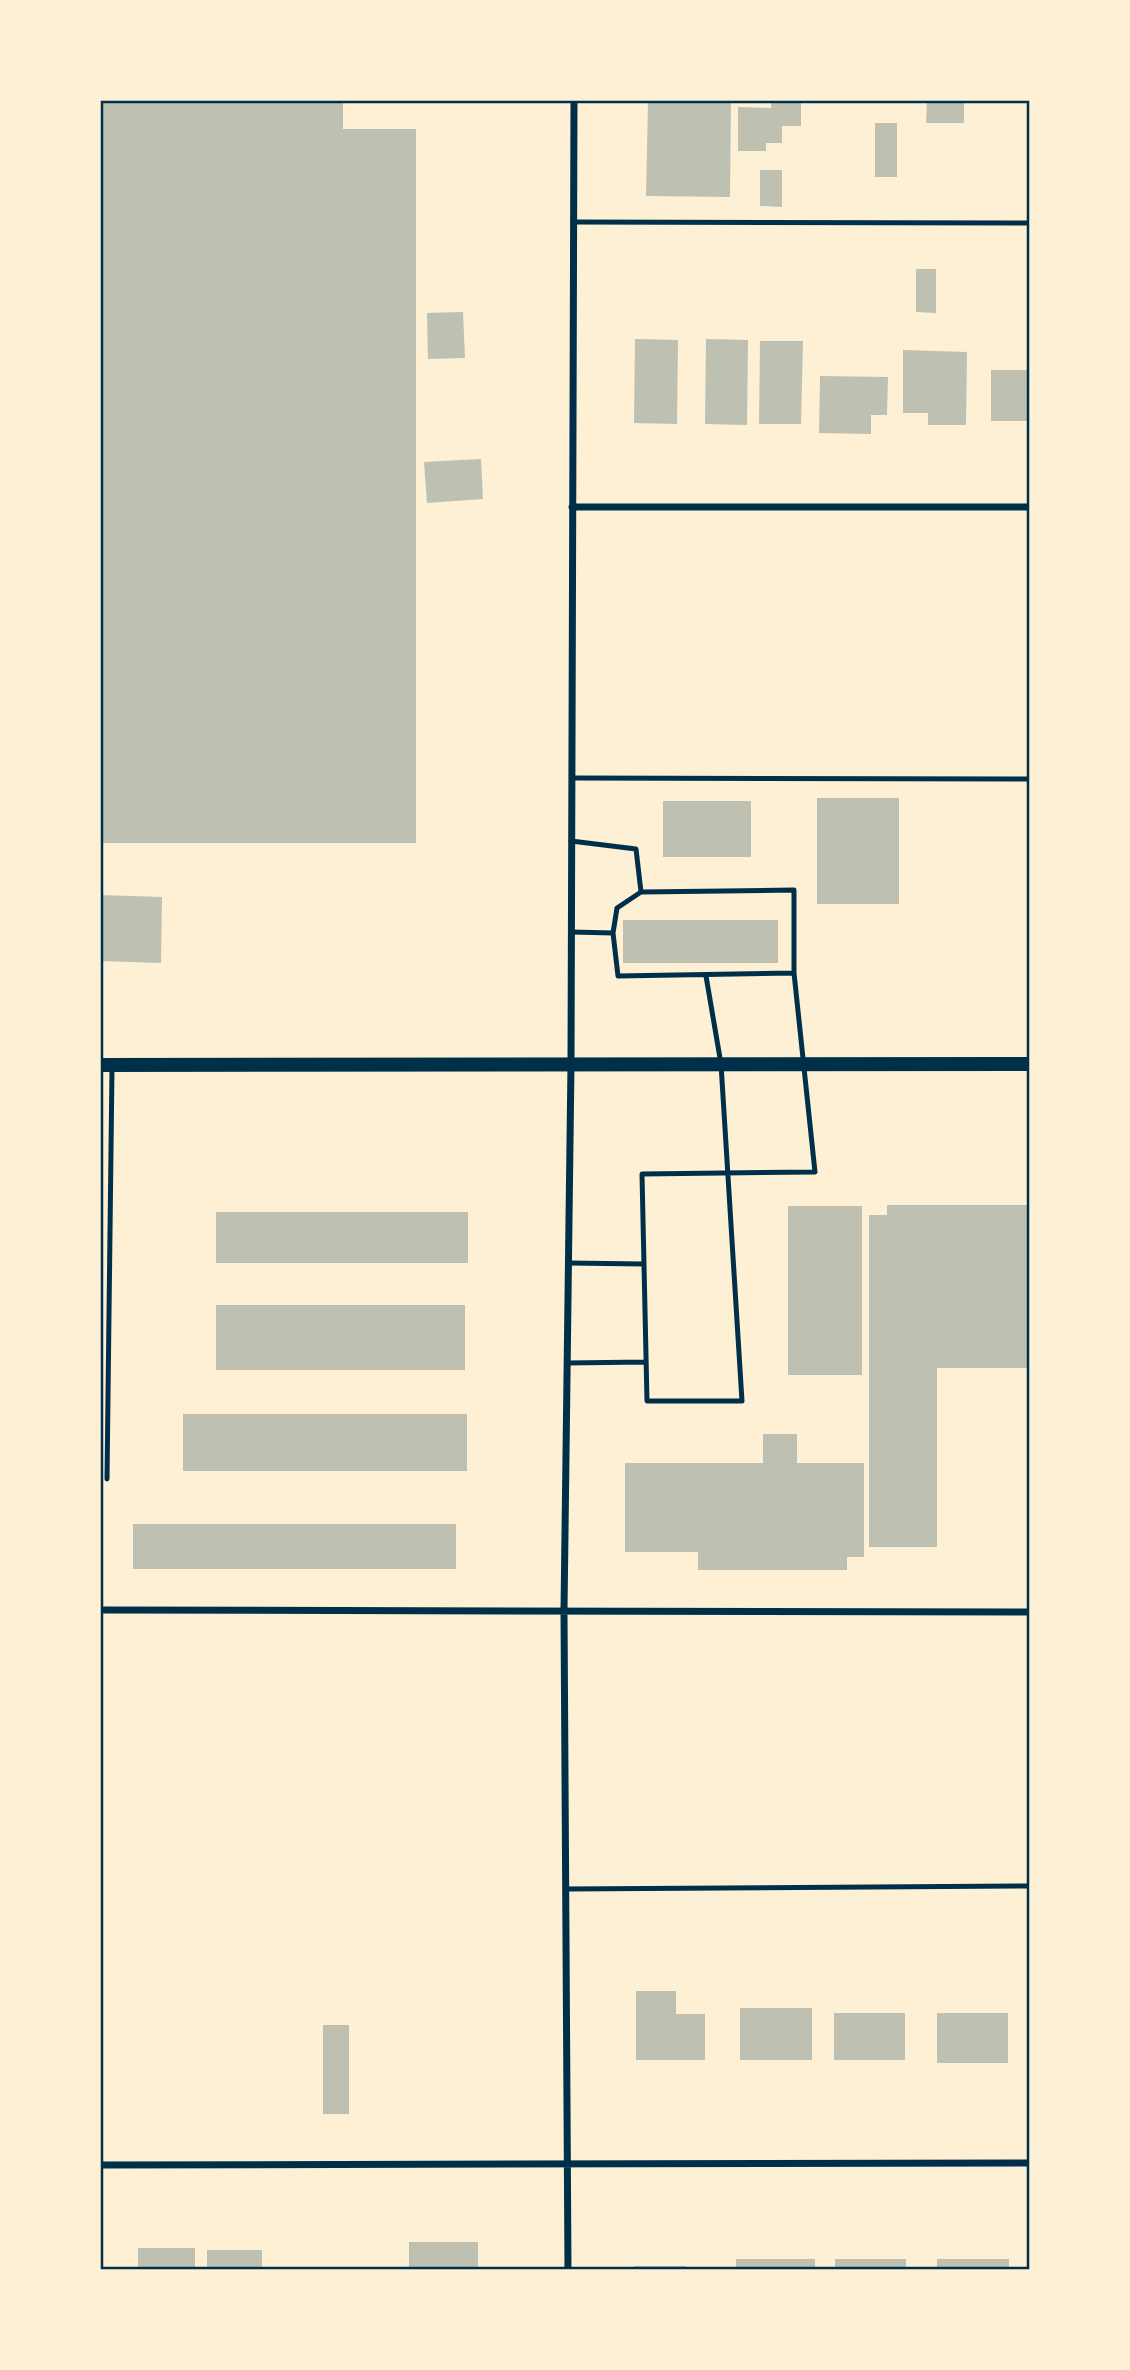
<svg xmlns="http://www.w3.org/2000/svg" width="1130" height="2370" font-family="'Roboto Condensed',sans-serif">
  <rect width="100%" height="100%" fill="#fdf0d5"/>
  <path fill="#bec0b2" d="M100,100H343V129H416V843H100Z
    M648,100H731L730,197L646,196Z
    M771,100H801V126H782V143H766V151H738V107L771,108Z
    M927,100H964V123H926Z
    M875,123H897V177H875Z
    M760,170H782V207L760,206Z
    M916,269H936V313L916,312Z
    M463,312L465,358L428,359L427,313Z
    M635,339L678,340L677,424L634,423Z
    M706,339L748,340L747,425L705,424Z
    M760,341H803L801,424H759Z
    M903,350L967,352L966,425H928V413H903Z
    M991,370H1030V421H991Z
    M820,376L888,377L887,415H871V434L819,433Z
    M481,459L483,499L427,503L424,462Z
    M817,798H899V904H817Z
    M663,801H751V857H663Z
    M100,895L162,897L161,963L100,961Z
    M623,920H778V963H623Z
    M887,1205H1030V1368H937V1547H869V1215H887Z
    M788,1206H862V1375H788Z
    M216,1212H468V1263H216Z
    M216,1305H465V1370H216Z
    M183,1414H467V1471H183Z
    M763,1434H797V1463H864V1557H847V1570H698V1552H625V1463H763Z
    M133,1524H456V1569H133Z
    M636,1991H676V2014H705V2060H636Z
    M740,2008H812V2060H740Z
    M834,2013H905V2060H834Z
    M937,2013H1008V2063H937Z
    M323,2025H349V2114H323Z
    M409,2242H478V2270H409Z
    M138,2248H195V2270H138Z
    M207,2250H262V2270H207Z
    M736,2259H815V2270H736Z
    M835,2259H906V2270H835Z
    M937,2259H1009V2270H937Z
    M634,2266H686V2270H634Z"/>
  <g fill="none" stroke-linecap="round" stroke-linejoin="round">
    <path stroke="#003049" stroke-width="5" d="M574,222L1030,223
      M572,778L1030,779
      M571,841L636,849L641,892L794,890V973L815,1172L642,1174L647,1401H742L721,1064L706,976
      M641,892L617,908L613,933L618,976L794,973
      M571,932L613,933
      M568,1263L643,1264
      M567,1363L645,1362
      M107,1479L112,1068
      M566,1889L1030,1886"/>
    <path stroke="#003049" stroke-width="7" d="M572,507H1030
      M100,1610L1030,1612
      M100,2165L1030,2163
      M568,2270L564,1611L571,1064L574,100"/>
    <path stroke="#003049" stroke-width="14" d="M100,1065L1030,1064"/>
  </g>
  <rect width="1130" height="2370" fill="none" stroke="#fdf0d5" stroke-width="203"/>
  <rect x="102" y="102" width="926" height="2166" fill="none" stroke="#003049" stroke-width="2.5"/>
</svg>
